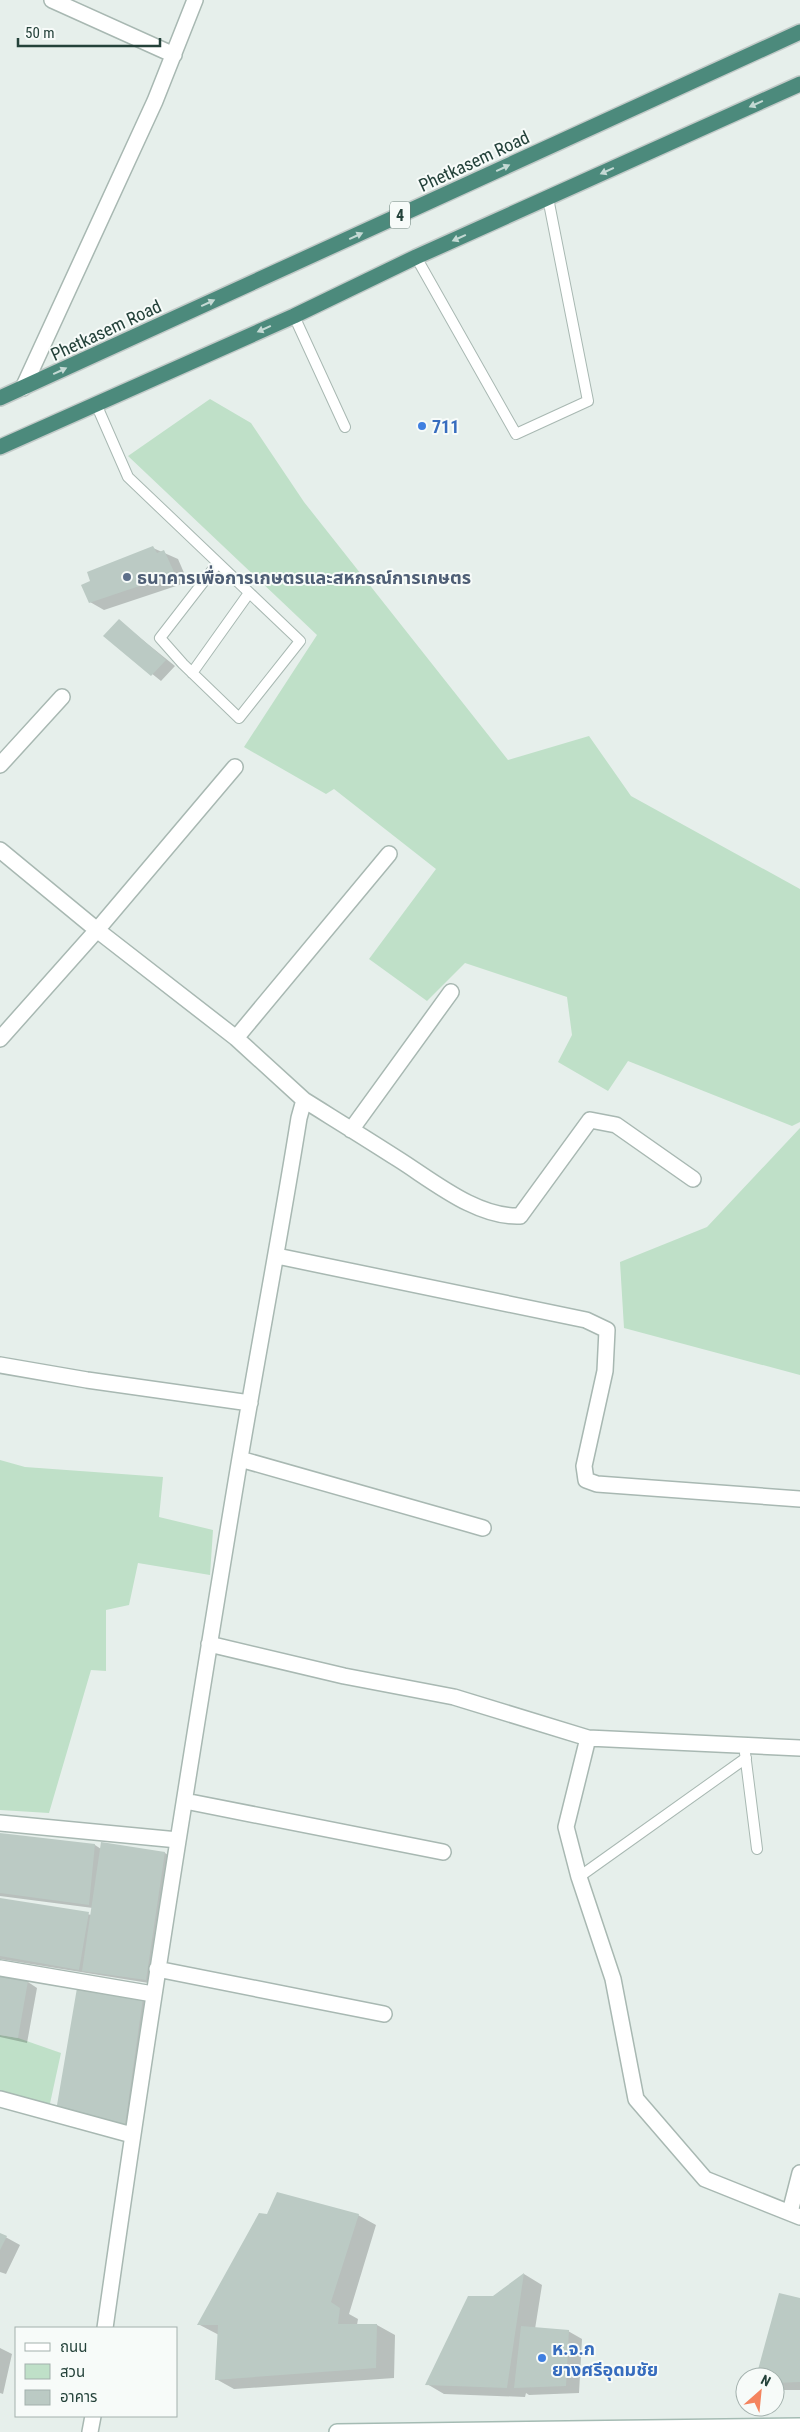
<svg xmlns="http://www.w3.org/2000/svg" width="800" height="2432" font-family="'Roboto Condensed','Noto Sans Thai',sans-serif">
  <rect width="100%" height="100%" fill="#e6efeb"/>
  <path fill="#bfe0c8" d="M210,399L251,423L304,502L508,760L589,736L631,796L800,889V1122L792,1126L628,1061L608,1091L558,1062L572,1035L567,997L465,963L427,1001L369,959L436,869L334,789L326,794L244,747L317,635L128,456Z
    M800,1128V1375L624,1328L620,1262L707,1227Z
    M0,1460L25,1467L163,1477L159,1517L213,1530L210,1575L138,1563L129,1605L106,1610V1671L91,1670L49,1813L0,1810Z
    M0,2035L18,2038L61,2053L49,2108L0,2094Z"/>
  <path fill="#0003" d="M153,548L178,559L188,582L104,610L90,602Z
    M119,621L175,666L161,681L105,636Z
    M0,1835L95,1845L101,1849L102,1843L165,1853L174,1859L155,1984L0,1959V1899L92,1915L93,1908L0,1896Z
    M0,1978L28,1982L37,1988L27,2043L0,2037Z
    M142,1999L152,2004L134,2130L67,2115Z
    M358,2215L376,2225L349,2314L358,2319L357,2325H377L395,2335L394,2378L234,2389L216,2379L219,2335L198,2324Z
    M0,2234L20,2245L6,2274L0,2272Z
    M524,2274L542,2285L535,2329L568,2331L582,2339L579,2393L529,2395L526,2393L525,2397L444,2394L427,2384L493,2297Z
    M800,2299V2390H775V2377H758Z
    M0,2348L12,2354L3,2394L0,2393Z"/>
  <path fill="#bbcac4" d="M153,546L157,553L164,550L175,574L89,603L81,585L90,581L87,572Z
    M119,619L166,660L151,676L103,636Z
    M0,1833L95,1844L89,1905L0,1893Z
    M101,1842L165,1852L146,1980L82,1971Z
    M0,1898L89,1912L79,1970L0,1956Z
    M0,1976L28,1981L18,2038L0,2035Z
    M77,1988L143,1998L125,2125L56,2111Z
    M277,2192L359,2214L331,2302L340,2308L338,2324H377L376,2368L215,2380L218,2325H197L259,2213L267,2214Z
    M0,2233L7,2236L0,2250Z
    M524,2273L507,2388L425,2385L468,2296H493Z
    M779,2293L800,2298V2382L775,2383V2377H756Z
    M521,2326L569,2330L566,2386L514,2388Z"/>
  <g fill="none" stroke-linecap="round" stroke-linejoin="round">
    <defs>
      <path id="service" d="M416,257L516,434L588,401L548,198
        M294,316L345,427
        M96,404L128,477L300,641L239,718L183,664L160,638L218,563
        M192,673L249,593
        M745,1753L757,1849
        M579,1877L746,1758"/>
      <path id="minor" d="M52,0L174,55
        M23,388L155,101L195,0
        M0,765L62,697
        M0,850L97,930L236,1038L304,1100L299,1118C280,1237 257,1356 237,1476C190,1760 145,2043 105,2328
        M236,1038L389,854
        M0,1039L97,930L235,767
        M304,1100C336,1120 367,1139 398,1159C433,1181 477,1218 520,1216L590,1120L616,1125L693,1179
        M351,1130L451,992
        M277,1256L586,1320L607,1330L605,1371L584,1466L586,1480L597,1484L800,1499
        M0,1365L87,1380L250,1403
        M240,1459L483,1528
        M209,1644L344,1676L454,1697L588,1738L800,1748
        M588,1738L566,1827L579,1877L613,1979L636,2099L705,2179L800,2217
        M185,1801L443,1852
        M0,1823L178,1840
        M0,1968L153,1994
        M157,1969L384,2014
        M0,2099L132,2135
        M790,2212L800,2173
        M90,2432L93,2416"/>
      <path id="secondary" d="M337,2432L800,2426"/>
      <path id="trunk" d="M0,398L800,32
        M0,447L294,316L416,257L800,84"/>
    </defs>
    <use href="#service" stroke="#a8b8b2" stroke-width="12"/>
    <use href="#minor" stroke="#a8b8b2" stroke-width="18"/>
    <use href="#secondary" stroke="#a4bbb3" stroke-width="18"/>
    <use href="#trunk" stroke="#c2cac8" stroke-width="18"/>
    <use href="#service" stroke="#fff" stroke-width="10"/>
    <use href="#minor" stroke="#fff" stroke-width="15"/>
    <use href="#secondary" stroke="#fff" stroke-width="15"/>
    <use href="#trunk" stroke="#4c8a7c" stroke-width="15"/>
  </g>
  <defs><path id="oneway-solid" d="M-6-.8H1V-3.2L6.5 0L1 3.2V.8H-6Z" transform="scale(1.25)"/></defs>
  <g fill="#c4d9d4">
    <use href="#oneway-solid" transform="translate(756 104) rotate(156)"/>
    <use href="#oneway-solid" transform="translate(503 168) rotate(-25)"/>
    <use href="#oneway-solid" transform="translate(607 171) rotate(156)"/>
    <use href="#oneway-solid" transform="translate(356 236) rotate(-25)"/>
    <use href="#oneway-solid" transform="translate(459 238) rotate(156)"/>
    <use href="#oneway-solid" transform="translate(208 303) rotate(-25)"/>
    <use href="#oneway-solid" transform="translate(264 329) rotate(156)"/>
    <use href="#oneway-solid" transform="translate(60 371) rotate(-25)"/>
  </g>
  <g fill="#3f7fe0" stroke="#f7fbf9" stroke-width="2">
    <circle cx="422" cy="426" r="5"/>
    <circle cx="542" cy="2358" r="5"/>
  </g>
  <circle fill="#5c6f8a" stroke="#f7fbf9" stroke-width="2" cx="127" cy="577" r="5"/>
  <g text-anchor="middle" dominant-baseline="central" stroke-width="4" stroke-linejoin="round" paint-order="stroke">
    <rect fill="#f7fbf9" stroke="#637a73" stroke-width="1" x="390" y="201.5" width="20" height="27" rx="4"/>
    <g font-size="16" font-weight="bold" fill="#24423a">
      <text x="400" y="215">4</text>
    </g>
    <g font-size="18" fill="#24423a" stroke="#f7fbf9">
      <text transform="translate(474 161) rotate(-25)">Phetkasem Road</text>
      <text transform="translate(106 330) rotate(-25)">Phetkasem Road</text>
    </g>
    <g font-size="18" font-weight="bold" fill="#366cbe" stroke="#f7fbf9" text-anchor="start">
      <text x="432" y="426">711</text>
      <text x="552" y="2348">ห.จ.ก<tspan x="552" dy="21">ยางศรีอุดมชัย</tspan></text>
    </g>
    <g font-size="18" font-weight="bold" fill="#4e5e75" stroke="#f7fbf9" text-anchor="start">
      <text x="137" y="577">ธนาคารเพื่อการเกษตรและสหกรณ์การเกษตร</text>
    </g>
  </g>
  <rect x="15" y="2327" width="162" height="90" fill="#f7fbf9" stroke="#a3b1ad"/>
  <rect x="25" y="2343" width="25" height="8" fill="#ffffff" stroke="#a3b1ad"/>
  <text x="60" y="2352" font-size="15" fill="#24423a">ถนน</text>
  <rect x="25" y="2364" width="25" height="15" fill="#bfe0c8" stroke="#a3b1ad"/>
  <text x="60" y="2377" font-size="15" fill="#24423a">สวน</text>
  <rect x="25" y="2390" width="25" height="15" fill="#bbcac4" stroke="#a3b1ad"/>
  <text x="60" y="2402" font-size="15" fill="#24423a">อาคาร</text>
  <g transform="translate(760 2392) rotate(27)"><circle r="24" fill="#f7fbf9" stroke="#a3b1ad"/>
  <path d="M0-4L9 19L0 12L-9 19Z" fill="#f4845f"/>
  <text y="-8" font-size="14" font-weight="bold" text-anchor="middle" fill="#24423a">N</text>
  </g>
  <path d="M18 38v8h142v-8" fill="none" stroke="#24423a" stroke-width="2.5"/>
  <text x="25" y="38" font-size="15" fill="#24423a" stroke="#f7fbf9" stroke-width="4" paint-order="stroke">50 m</text>
</svg>
